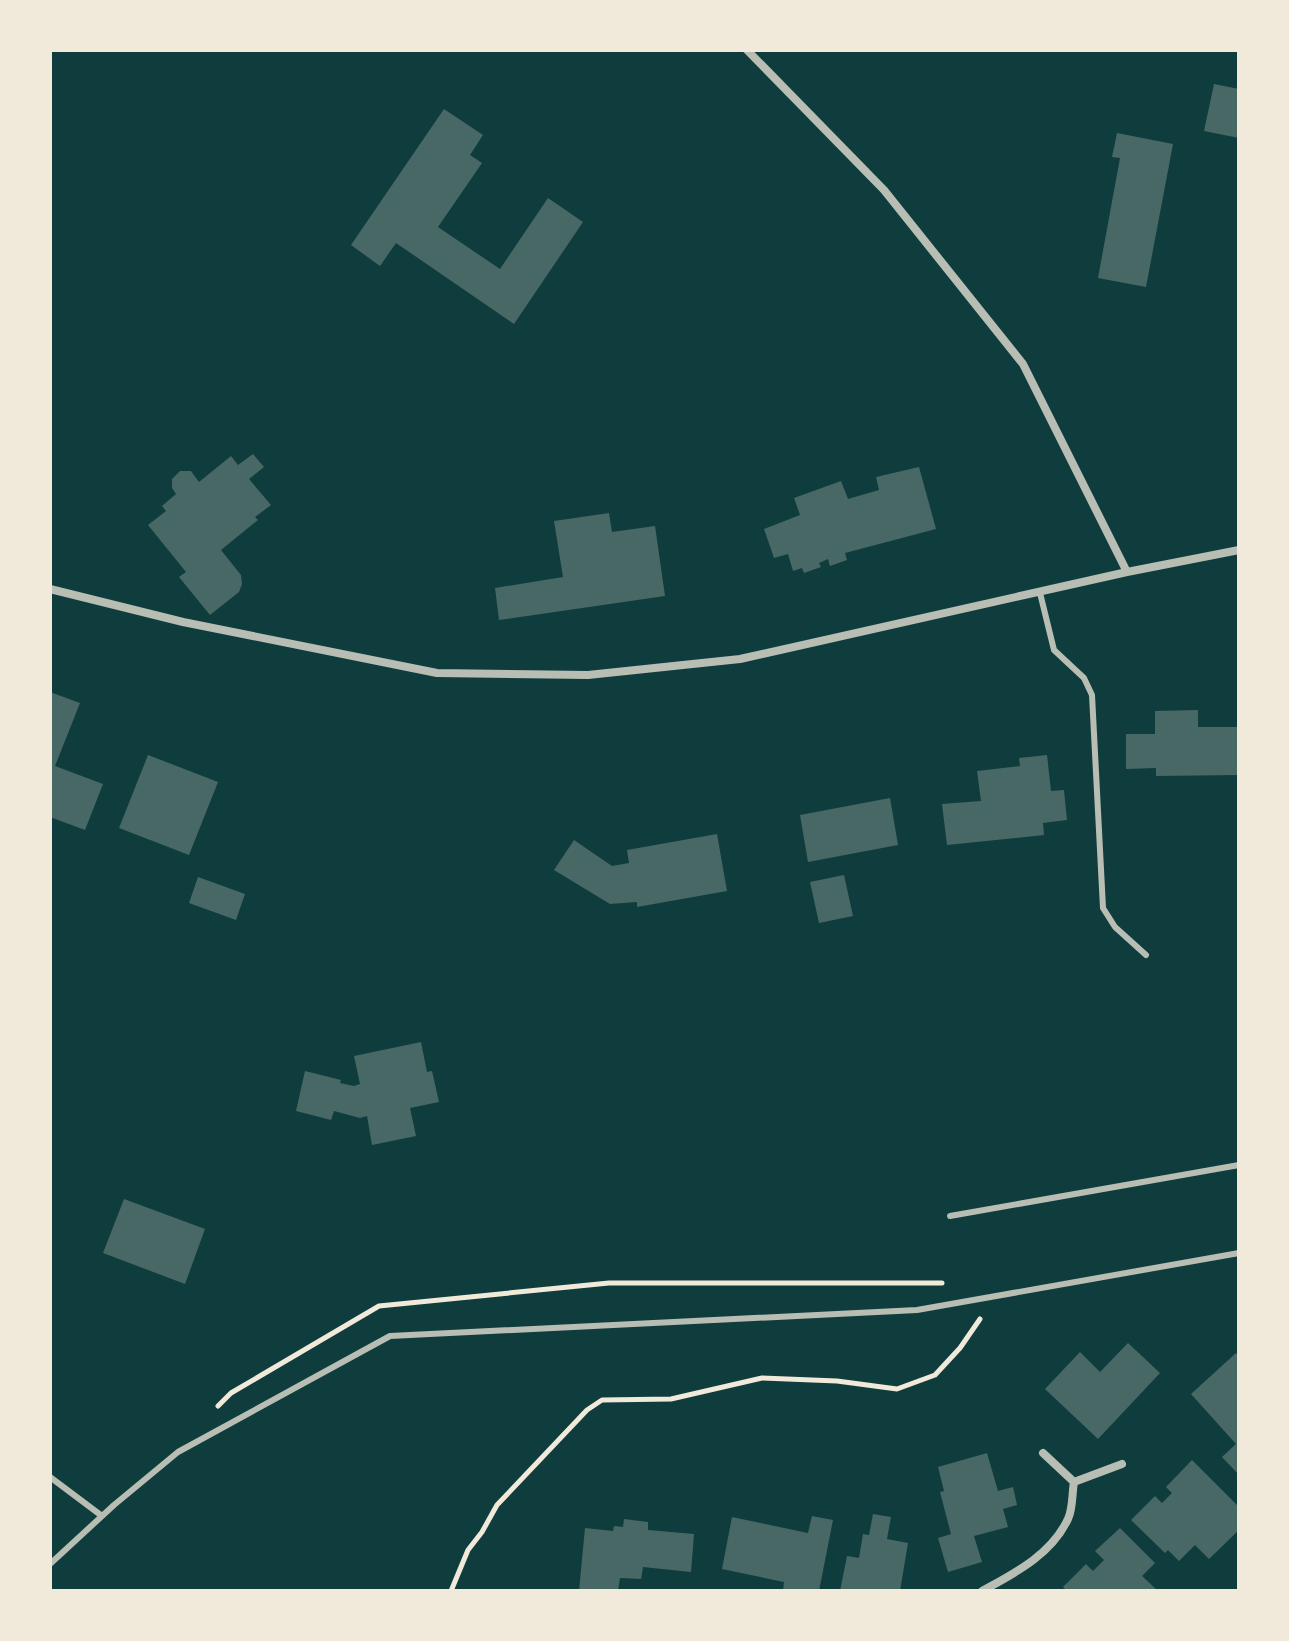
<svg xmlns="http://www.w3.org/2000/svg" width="1289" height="1641" font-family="'Nunito Sans',sans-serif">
  <rect width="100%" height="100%" fill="#0f3d3e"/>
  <path fill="#486865" d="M1214,84L1239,89V138L1204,131Z
    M444,109L483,135L470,155L482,163L438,227L500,269L548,198L583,222L514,324L396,243L380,266L351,245Z
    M1117,133L1173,144L1146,287L1098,278L1120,158L1112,157Z
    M253,454L264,467L249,479L271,505L255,517L258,520L221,550L241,575L242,584L239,592L210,615L179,577L186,572L148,525L166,511L162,506L176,494L172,488V479L180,471H191L199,482L231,456L238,465Z
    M919,467L936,529L845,553L847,560L830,566L828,559L819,563L821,567L804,573L802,568L793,571L788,554L774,558L764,529L800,515L794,498L841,481L848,499L879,490L876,477Z
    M609,513L612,532L655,526L665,596L499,620L495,588L563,577L554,521Z
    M50,692L80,703L55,766L103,784L85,830L50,817Z
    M1198,710V727H1239V775L1156,776V768L1126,769V734H1155V711Z
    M148,755L218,782L189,855L119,828Z
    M1047,755L1051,791L1064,790L1067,820L1043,823L1044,835L947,845L942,804L981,801L977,771L1020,766L1019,758Z
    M890,798L898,845L808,862L800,815Z
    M717,834L727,891L637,907V902L610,904L554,870L574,840L612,866L629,863L627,850Z
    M844,875L853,916L819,923L810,882Z
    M198,877L245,894L236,920L189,903Z
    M421,1042L427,1072L432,1071L439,1102L410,1108L416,1136L372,1145L367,1116L360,1118L334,1111L331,1120L296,1111L305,1071L341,1080L340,1083L354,1086L360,1084L354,1056Z
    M124,1199L205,1229L185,1284L103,1253Z
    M1128,1343L1160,1373L1098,1439L1045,1389L1080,1352L1100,1372Z
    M1236,1353L1239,1357V1475L1222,1457L1236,1444L1191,1394Z
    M987,1453L998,1491L1013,1487L1017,1505L1003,1509L1008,1527L974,1536L982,1562L948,1572L938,1538L951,1534L940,1492L944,1491L938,1467Z
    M1192,1460L1239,1507V1530L1209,1559L1195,1545L1179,1561L1168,1550L1165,1553L1131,1520L1155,1496L1162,1503L1172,1493L1166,1487Z
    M873,1514L891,1517L887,1539L908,1543L900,1591H840L847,1556L859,1558L863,1534L869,1535Z
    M812,1516L833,1520L819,1591H783L784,1582L722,1569L732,1517L808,1533Z
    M624,1519L648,1522V1530L694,1534L691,1572L643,1567L641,1579L620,1578L618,1591H579L585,1528L613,1531L614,1526L623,1527Z
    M1120,1528L1155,1563L1142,1576L1158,1591H1067L1063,1587L1086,1564L1093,1571L1104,1560L1095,1551Z"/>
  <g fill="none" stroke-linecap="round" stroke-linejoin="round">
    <path stroke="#f1e9da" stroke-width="5" d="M218,1406L231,1393L379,1306L609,1283H942
      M451,1591L468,1550L482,1532L497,1505L587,1410L602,1400L671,1399L762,1378L837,1381L897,1389L935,1375L960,1348L980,1319"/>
    <path stroke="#b8beb3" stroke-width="6" d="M1040,593L1054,650L1084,678L1092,695L1103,908L1115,927L1146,955
      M950,1216L1239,1165
      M50,1477L102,1516
      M50,1564L114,1505L178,1452L390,1336L917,1310L1239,1253"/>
    <path stroke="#b8beb3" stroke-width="8" d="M747,50L884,190L1023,364L1127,572
      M50,589L183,622L437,673L588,675L740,659L1127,572L1239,550
      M1043,1453L1074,1482L1122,1464
      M982,1591C1015,1573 1051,1555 1068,1519C1073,1509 1072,1493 1074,1482"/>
  </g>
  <rect width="1289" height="1641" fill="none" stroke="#f1e9da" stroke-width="104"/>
</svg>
